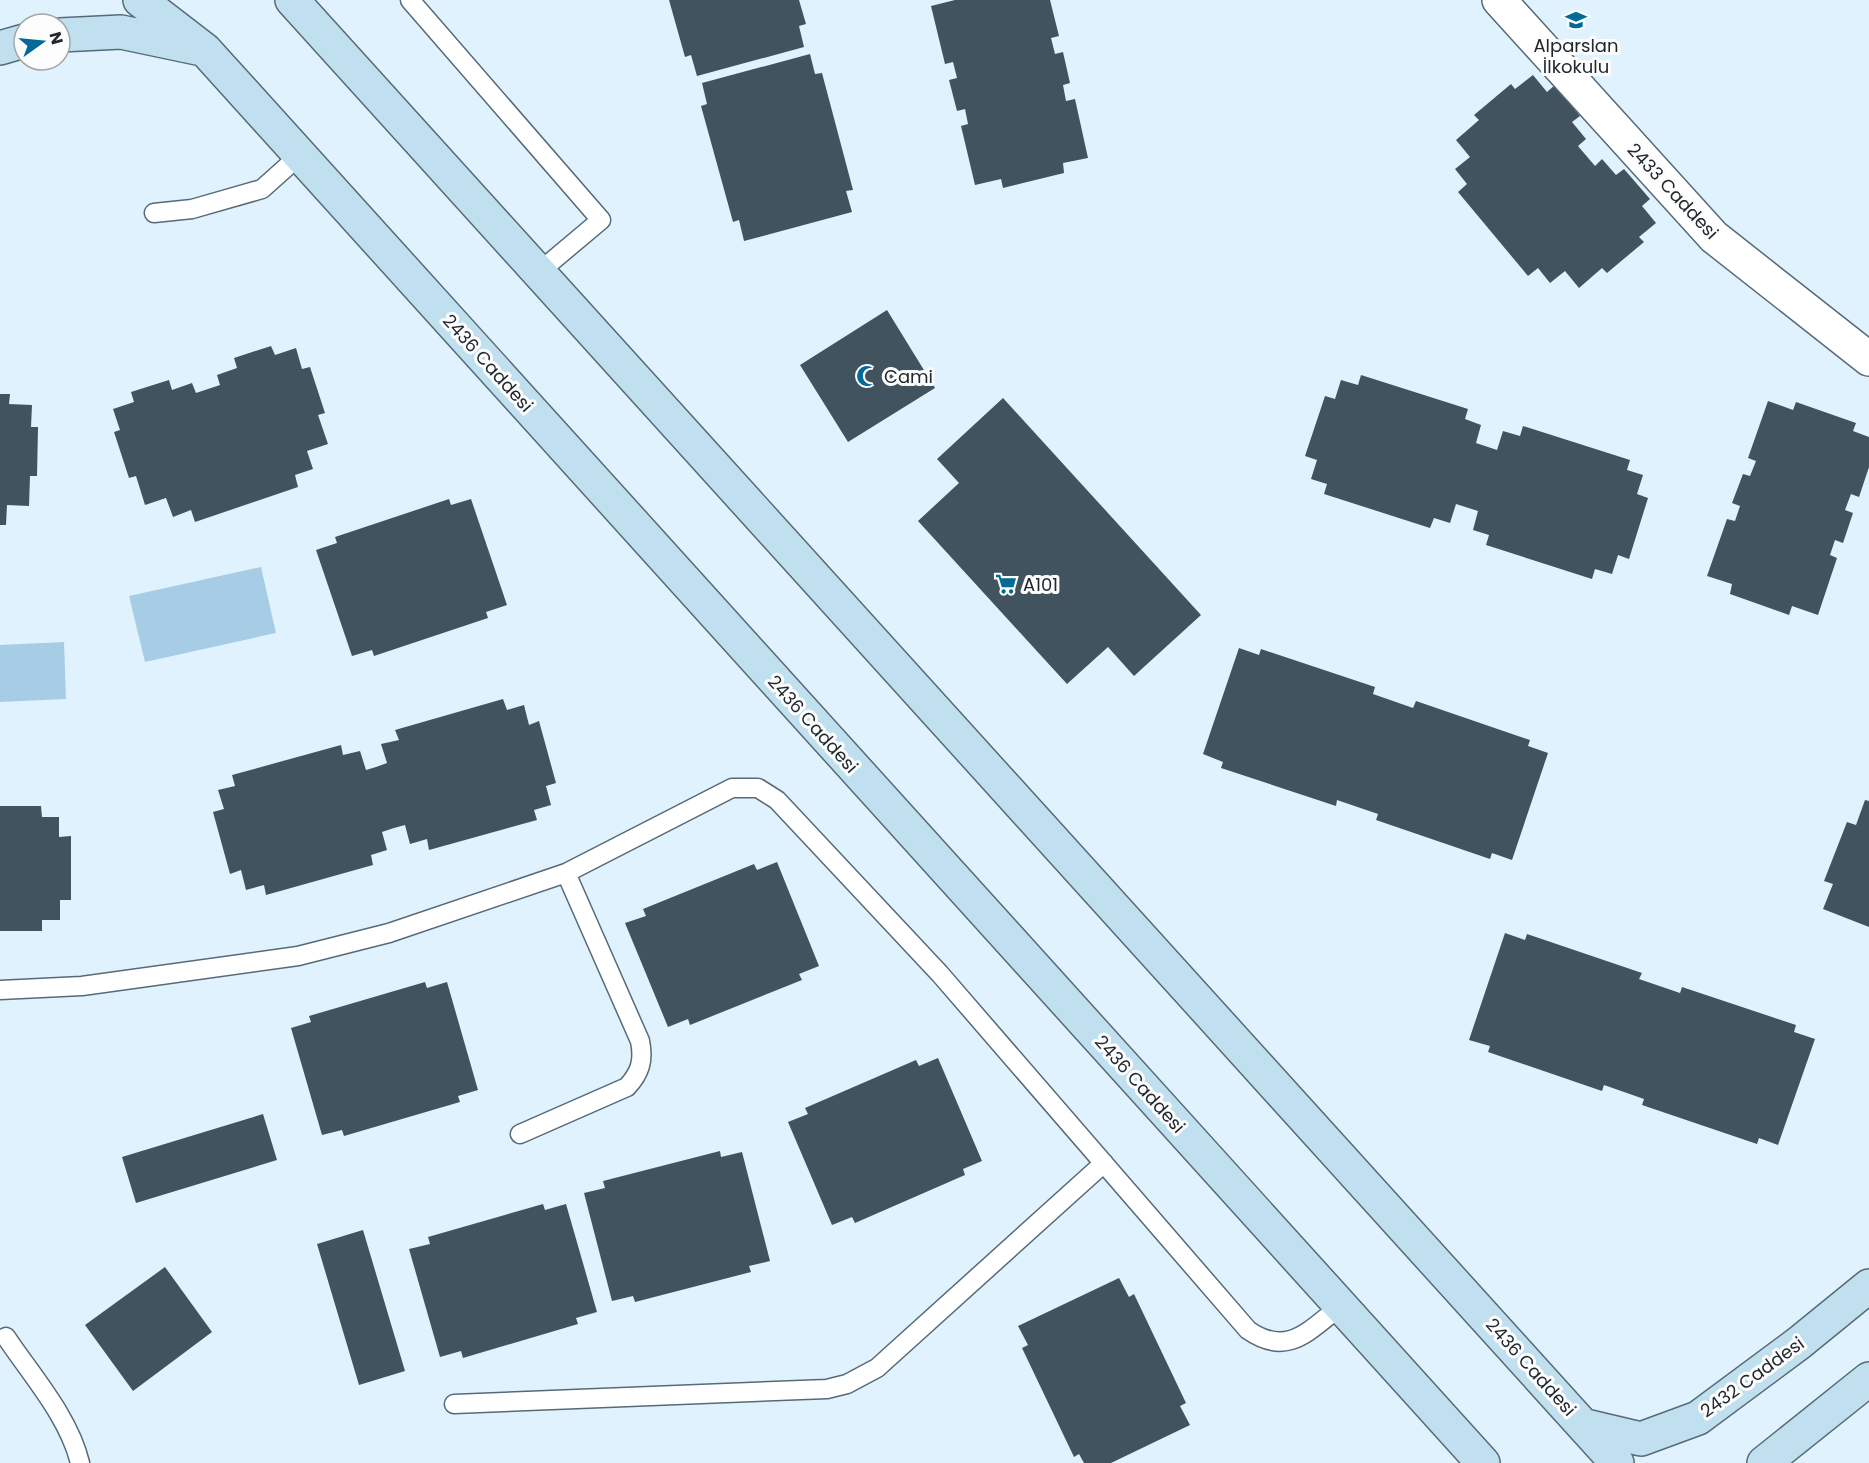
<svg xmlns="http://www.w3.org/2000/svg" width="1869" height="1463" font-family="Poppins,sans-serif">
  <rect width="100%" height="100%" fill="#e0f2fe"/>
  <path fill="#a7cde6" d="M261,567L276,633L145,662L129,596Z
    M64,642L66,699L0,702V645Z"/>
  <path fill="#40535f" d="M669,0H799L806,24L799,26L804,47L697,76L691,55L685,57Z
    M955,0H1050L1059,36L1051,38L1055,54L1063,52L1070,83L1063,85L1066,101L1075,99L1088,158L1063,163L1064,173L1003,188L1001,179L975,185L961,126L968,124L965,109L957,111L949,80L957,78L953,62L945,64L931,6Z
    M810,54L815,74L822,73L853,190L846,191L852,212L744,241L739,220L733,222L701,106L707,104L702,83Z
    M1533,75L1547,92L1555,85L1580,116L1572,122L1586,139L1578,146L1595,166L1602,159L1616,175L1624,169L1650,199L1642,206L1656,223L1639,237L1644,242L1607,273L1602,268L1579,288L1565,271L1550,283L1538,268L1528,276L1458,192L1467,184L1455,169L1470,157L1456,140L1479,120L1474,115L1511,84L1515,89Z
    M887,310L935,388L848,442L800,365Z
    M271,346L275,355L296,348L302,369L310,367L325,413L318,415L328,444L307,451L313,469L295,475L298,487L195,522L191,510L173,517L166,498L145,505L136,476L129,478L114,432L120,430L113,409L134,402L131,392L169,380L172,390L192,383L196,393L220,385L217,375L237,368L234,358Z
    M1361,375L1468,409L1465,419L1481,425L1476,443L1497,450L1503,431L1520,436L1523,426L1630,460L1627,470L1643,475L1637,494L1648,498L1629,559L1618,555L1612,574L1595,569L1592,579L1486,545L1489,535L1473,530L1478,511L1456,504L1450,523L1434,518L1430,528L1324,494L1327,484L1311,479L1317,460L1305,456L1325,396L1335,399L1341,380L1358,385Z
    M0,394H10L9,404L32,405L31,427H38L37,476H30L29,506L7,505L6,525H0Z
    M1003,398L1201,615L1134,676L1108,647L1067,684L918,521L959,483L937,459Z
    M1768,401L1793,410L1796,402L1856,423L1853,431L1869,437V467L1859,497L1851,494L1845,510L1853,513L1843,543L1835,540L1830,555L1837,558L1818,615L1792,606L1789,615L1730,594L1732,584L1707,576L1727,519L1735,521L1740,506L1732,503L1743,474L1750,476L1756,461L1748,458Z
    M449,499L451,505L471,499L507,605L486,612L488,618L374,656L372,650L352,656L316,550L337,543L335,537Z
    M1239,648L1259,655L1261,649L1375,687L1373,694L1413,708L1416,701L1530,740L1528,746L1548,753L1512,860L1492,853L1490,859L1376,820L1378,814L1337,800L1336,806L1221,768L1223,762L1203,754Z
    M503,699L507,710L524,705L529,725L539,721L556,783L546,786L551,805L534,810L537,820L429,850L427,839L410,844L405,825L394,828L382,832L387,850L371,855L373,865L266,895L264,885L246,890L241,870L230,874L213,812L224,809L218,790L235,786L232,775L341,745L343,755L360,751L366,770L376,767L387,763L381,744L399,740L395,730Z
    M1865,800L1869,801V927L1823,909L1833,884L1824,881L1847,822L1856,825Z
    M0,806H41L42,817H59V837L71,836V900H60V920H42V931H0Z
    M777,862L819,966L799,974L802,980L690,1025L688,1019L668,1027L625,923L646,916L643,909L754,864L757,870Z
    M1505,933L1525,940L1527,934L1642,973L1639,979L1680,993L1682,987L1796,1025L1794,1032L1815,1039L1778,1145L1759,1138L1757,1144L1642,1105L1644,1099L1604,1085L1602,1091L1488,1052L1490,1046L1469,1040Z
    M425,982L427,988L447,982L478,1090L458,1096L460,1102L344,1136L342,1130L322,1135L291,1028L311,1022L309,1016Z
    M938,1058L982,1161L963,1169L965,1175L855,1223L852,1217L832,1225L788,1122L808,1114L805,1108L916,1060L919,1066Z
    M263,1114L277,1160L136,1203L122,1157Z
    M720,1151L721,1157L742,1152L770,1261L749,1266L751,1272L635,1302L633,1296L612,1301L584,1193L605,1188L603,1181Z
    M543,1204L545,1210L566,1204L597,1312L576,1318L578,1324L463,1358L461,1351L440,1357L409,1249L430,1244L428,1237Z
    M363,1230L405,1371L359,1385L317,1244Z
    M165,1267L212,1332L133,1391L85,1325Z
    M1119,1278L1129,1297L1134,1294L1186,1403L1180,1406L1190,1425L1111,1463H1084L1079,1454L1074,1457L1022,1348L1028,1345L1018,1326Z"/>
  <g fill="none" stroke-linecap="round" stroke-linejoin="round">
    <defs>
      <path id="lane" d="M410,0L601,220L539,272
        M154,213L192,209L262,189L300,155
        M0,990L82,986L298,956L389,933L566,873L732,788H758L777,800L940,974L1248,1330C1288,1358 1309,1330 1341,1306
        M520,1134L627,1087C640,1073 644,1061 640,1041L566,873
        M6,1337C32,1376 69,1417 80,1463
        M454,1404L827,1389L847,1384L877,1368L1104,1163"/>
      <path id="street" d="M1499,0L1714,237L1869,359"/>
      <path id="secondary" d="M140,0L205,50L1483,1463
        M292,0L1617,1463
        M60,35L121,32L197,48
        M0,48L24,41
        M1586,1426L1641,1439L1698,1418L1799,1343L1869,1286
        M1764,1463L1869,1379"/>
    </defs>
    <use href="#lane" stroke="#566a77" stroke-width="21"/>
    <use href="#street" stroke="#566a77" stroke-width="36"/>
    <use href="#secondary" stroke="#566a77" stroke-width="36"/>
    <use href="#lane" stroke="#fff" stroke-width="18"/>
    <use href="#street" stroke="#fff" stroke-width="33"/>
    <use href="#secondary" stroke="#c0e0f0" stroke-width="33"/>
  </g>
  <defs>
    <symbol id="school-bare" viewBox="-9 -9 18 18"><path d="M0-5L7-2L0 1L-7-2ZM-4 1L0 2.5L4 1V4Q0 6-4 4Z" fill="#016a97" stroke="#fcfcfc" stroke-width="2.5" paint-order="stroke"/></symbol>
    <symbol id="mosque-bare" viewBox="-9 -9 18 18"><path d="M3.5-4.9A6 6 0 1 0 3.5 4.9A5 5 0 1 1 3.5-4.9Z" fill="#016a97" stroke="#fcfcfc" stroke-width="2.5" paint-order="stroke"/></symbol>
    <symbol id="supermarket-bare" viewBox="-9 -9 18 18"><path d="M-6-5.5h2.5l.6 2H6L4.5 2H-2.5L-4.4-4H-6ZM-1.5 3.2a1.3 1.3 0 1 0 .1 0ZM3 3.2a1.3 1.3 0 1 0 .1 0Z" fill="#016a97" stroke="#fcfcfc" stroke-width="2.5" paint-order="stroke"/></symbol>
  </defs>
  <g fill-rule="evenodd">
    <use href="#school-bare" x="1561" y="5" width="30" height="30"/>
    <use href="#mosque-bare" x="852" y="361" width="30" height="30"/>
    <use href="#supermarket-bare" x="991" y="569" width="30" height="30"/>
  </g>
  <g text-anchor="middle" dominant-baseline="central" stroke-width="6" stroke-linejoin="round" paint-order="stroke">
    <g font-size="18" fill="#20282d" stroke="#fcfcfc" text-anchor="start">
      <text x="1576" y="45" text-anchor="middle">Alparslan<tspan x="1576" dy="21">İlkokulu</tspan></text>
      <text x="884" y="376">Cami</text>
      <text x="1023" y="584">A101</text>
    </g>
    <g font-size="18" fill="#20282d" stroke="#fcfcfc">
      <text transform="translate(1673 191) rotate(47)">2433 Caddesi</text>
      <text transform="translate(488 363) rotate(48)">2436 Caddesi</text>
      <text transform="translate(813 724) rotate(48)">2436 Caddesi</text>
      <text transform="translate(1140 1084) rotate(48)">2436 Caddesi</text>
      <text transform="translate(1531 1367) rotate(48)">2436 Caddesi</text>
      <text transform="translate(1752 1377) rotate(-36)">2432 Caddesi</text>
    </g>
  </g>
  <g transform="translate(42 42) rotate(75)"><circle r="28" fill="#fcfcfc" stroke="#a4a7a9" stroke-width="1.5"/>
  <path d="M0-4.5L10 22L0 15L-10 22Z" fill="#016a97"/>
  <text y="-9" font-size="16" font-weight="bold" text-anchor="middle" fill="#20282d">N</text>
  </g>
</svg>
